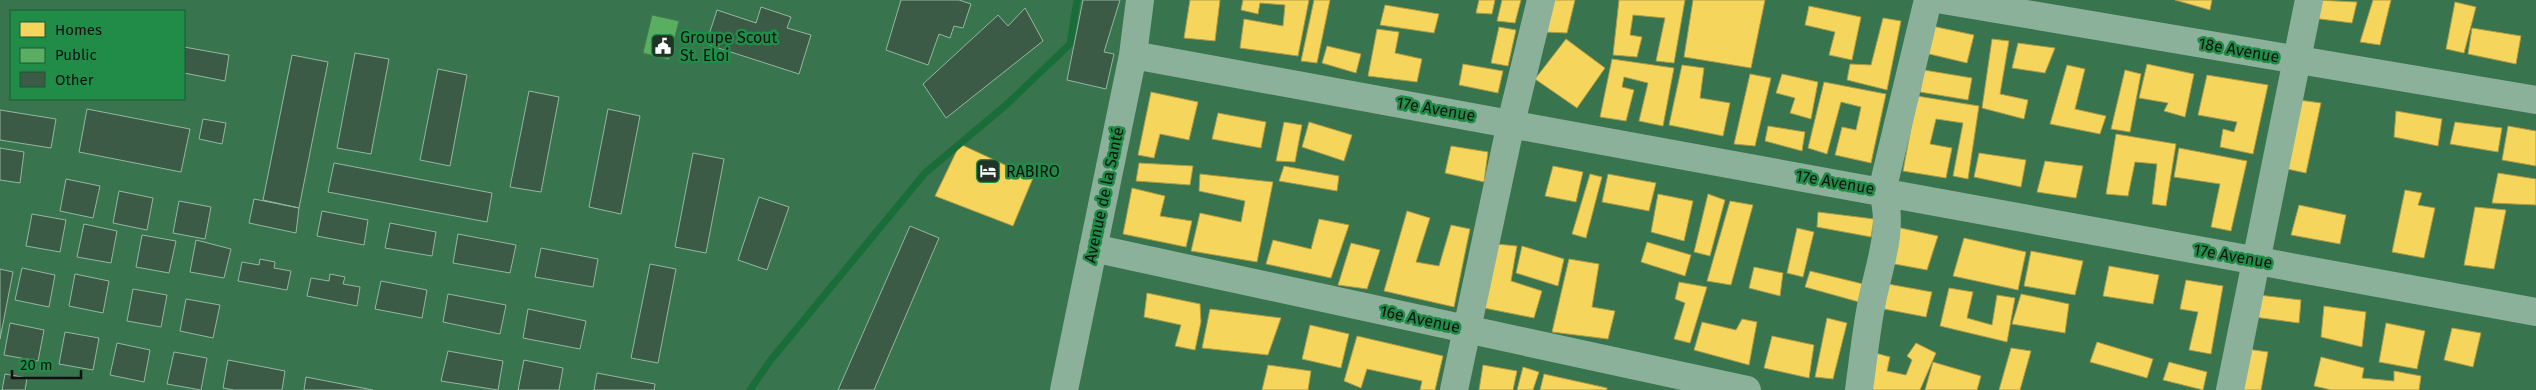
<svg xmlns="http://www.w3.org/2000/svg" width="2536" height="390" font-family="'Fira Sans',sans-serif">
  <rect width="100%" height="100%" fill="#38744e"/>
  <path fill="#f6d55c" stroke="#b19a46" d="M1190,0H1220L1215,41L1184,38Z
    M1243,0H1309L1298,56L1240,48L1244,19L1283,26L1285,5L1260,3L1258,14L1241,10Z
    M1314,0H1330L1317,63L1301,61Z
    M1479,0H1495L1492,14L1476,13Z
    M1502,0H1521L1515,23L1497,21Z
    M1552,0H1575L1567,33L1544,32Z
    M1619,0H1685L1674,63L1656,61L1665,18L1633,15L1630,35L1642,37L1637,57L1613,55Z
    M1693,0H1765L1751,68L1684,57Z
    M2175,0H2212L2210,10Z
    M2316,0L2357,2L2352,23L2312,18Z
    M2373,0H2391L2380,45L2360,42Z
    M2455,2L2476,7L2464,53L2446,49Z
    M1385,5L1439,14L1434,33L1380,25Z
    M1809,6L1861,17L1852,60L1829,55L1835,32L1805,25Z
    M1883,18L1901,21L1887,90L1847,80L1850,64L1871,65Z
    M1932,26L1974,35L1967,63L1925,53Z
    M1499,27L1516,30L1508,66L1491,63Z
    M2472,28L2521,36L2516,64L2468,54Z
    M1377,29L1399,32L1395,53L1422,59L1417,82L1368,76Z
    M1566,39L1605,68L1577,108L1535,79Z
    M1992,39L2009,41L2000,94L2028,100L2024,119L1982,108Z
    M2018,43L2055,48L2045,73L2012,68Z
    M1327,46L1361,54L1356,73L1322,63Z
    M1612,59L1674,68L1663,126L1639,121L1648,83L1624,77L1622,87L1634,90L1626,121L1600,117Z
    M1463,64L1503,71L1498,93L1459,85Z
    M2147,64L2194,74L2185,117L2164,111L2168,103L2139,98Z
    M1682,65L1704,68L1700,98L1730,103L1723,136L1669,125Z
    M2067,65L2085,69L2075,109L2106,116L2100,134L2050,124Z
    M1924,70L1972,78L1968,100L1920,92Z
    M2125,70L2141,74L2130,132L2111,129Z
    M1750,74L1771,78L1755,146L1734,144Z
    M1782,74L1818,82L1811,119L1790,113L1795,98L1776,93Z
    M2207,75L2268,85L2253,154L2220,147L2223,129L2234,132L2237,122L2198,115Z
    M1824,82L1886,94L1871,163L1835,155L1842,127L1856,130L1861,107L1841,102L1827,154L1808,148Z
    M1151,92L1198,102L1189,140L1160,134L1154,158L1138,155Z
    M1917,96L1979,106L1968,179L1953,176L1963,123L1936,119L1930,144L1952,148L1946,178L1903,171Z
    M2299,100L2321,103L2306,173L2282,168Z
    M2396,111L2442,119L2438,146L2394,137Z
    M1218,113L1266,122L1261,148L1212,139Z
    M1284,122L1302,125L1295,162L1276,161Z
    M1309,122L1352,135L1344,161L1302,147Z
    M2455,122L2502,128L2498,152L2450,144Z
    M1768,126L1805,132L1802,151L1765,141Z
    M2508,126L2536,131V166L2502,160Z
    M2116,134L2176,144L2166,206L2152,204L2157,164L2135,162L2128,196L2106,194Z
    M960,144L1033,178L1013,226L935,196Z
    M1451,146L1488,152L1484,182L1445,173Z
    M2179,148L2247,161L2231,231L2211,227L2220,184L2174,177Z
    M1979,153L2026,160L2021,187L1974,177Z
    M2045,161L2083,166L2076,198L2037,192Z
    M1139,163L1193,166L1190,185L1136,181Z
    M1284,166L1339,176L1337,191L1279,181Z
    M1553,166L1583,172L1576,202L1545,196Z
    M2498,173L2536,179V205L2492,203Z
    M1200,174L1273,182L1257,262L1191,251L1200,213L1241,222L1245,201L1199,191Z
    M1590,174L1602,177L1586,238L1572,234Z
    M1608,174L1656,183L1649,211L1602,202Z
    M1132,188L1165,196L1160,216L1192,221L1186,247L1123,234Z
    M2405,190L2422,193L2418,205L2435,208L2424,258L2392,252Z
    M1658,194L1693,201L1684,241L1651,232Z
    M1708,194L1725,200L1710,256L1694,252Z
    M1730,201L1753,205L1731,285L1707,281Z
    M2299,205L2346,215L2340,244L2291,235Z
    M2475,207L2506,210L2494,269L2464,265Z
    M1407,211L1430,218L1416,262L1439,266L1451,225L1470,229L1454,307L1384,291Z
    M1818,212L1874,219L1871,237L1817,227Z
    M1319,219L1349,225L1331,278L1266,264L1273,240L1311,249Z
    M1896,227L1938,236L1927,270L1889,263Z
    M1797,228L1814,232L1803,277L1787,273Z
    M1964,238L2026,252L2018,290L1953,276Z
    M1647,242L1691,255L1685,276L1641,262Z
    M1351,243L1380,250L1367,289L1338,285Z
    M1496,244L1517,246L1511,281L1542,291L1534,318L1484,308Z
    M1522,246L1564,259L1558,286L1516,273Z
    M2031,251L2083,261L2075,295L2024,286Z
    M1569,259L1599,264L1592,307L1615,311L1608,339L1552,332Z
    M2109,266L2159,275L2153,304L2103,296Z
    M1754,267L1783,273L1780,296L1749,288Z
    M1810,271L1863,284L1859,302L1805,287Z
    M2186,280L2223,286L2211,354L2189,350L2198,312L2180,309Z
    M1679,282L1707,287L1690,343L1674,339L1685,303L1675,299Z
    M1888,284L1932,292L1926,317L1884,309Z
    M1949,288L1973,292L1967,318L1992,325L1997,295L2015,298L2007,342L1940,326Z
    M1147,293L1200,304L1201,322L1195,350L1175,346L1181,325L1144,317Z
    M2021,294L2069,304L2065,333L2012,324Z
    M2259,295L2301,300L2299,323L2254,317Z
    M2324,306L2366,312L2362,347L2321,337Z
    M1210,309L1281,318L1268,355L1202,348Z
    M1827,318L1847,323L1833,379L1815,377Z
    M1742,319L1757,322L1749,365L1694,350L1702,322L1736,330Z
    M2386,323L2425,331L2417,369L2379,362Z
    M1310,325L1349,334L1341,368L1302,359Z
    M2452,328L2481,333L2473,367L2444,360Z
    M1357,336L1443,356L1435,390H1420L1422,381L1367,369L1361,388L1344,381Z
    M1772,336L1814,345L1809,378L1764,368Z
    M2097,342L2153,359L2147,378L2090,362Z
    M1916,343L1936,353L1920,390H1871L1872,352L1890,357L1887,371L1906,375L1912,360L1907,356Z
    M2011,348L2031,351L2020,390H1999Z
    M2247,349L2268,352L2261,390H2239Z
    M2321,357L2364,368L2362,378L2394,381V371L2421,376L2419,390H2331L2314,386Z
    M1933,362L1981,376L1977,390H1925Z
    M2169,362L2207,372L2203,390L2163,380Z
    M1268,365L1311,371L1308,390H1262Z
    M1483,365L1517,371L1513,390H1479Z
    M1523,367L1539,372L1533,390H1517Z
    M1544,374L1607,388V390H1540Z"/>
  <path fill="#5aae61" stroke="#447f49" d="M652,15L679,21L669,60L643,53Z"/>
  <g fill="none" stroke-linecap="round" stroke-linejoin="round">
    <path stroke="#196d38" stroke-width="7" d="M750,390L770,361L925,173L1006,105L1070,44L1077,0"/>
  </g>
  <path fill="#3b5b47" stroke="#94b7a0" d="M901,0H959L971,4L963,28L954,26L950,38L939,34L928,65L886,50Z
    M1083,0H1120L1104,52L1114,54L1106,89L1067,80Z
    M761,7L791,17L787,28L811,35L799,74L706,44L717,10L756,23Z
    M1025,8L1043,41L946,118L923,84L998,15L1008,26Z
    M184,47L229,55L225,81L184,73Z
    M355,53L389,59L371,154L337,148Z
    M292,55L328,62L299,208L263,200Z
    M438,69L467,75L450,166L420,160Z
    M529,91L559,97L541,192L510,187Z
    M87,109L190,129L181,172L79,152Z
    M608,109L640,116L621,214L589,207Z
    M0,110L56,119L51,148L0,140Z
    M203,119L226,123L222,144L199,139Z
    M0,148L24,152L20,183L0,180Z
    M693,153L724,159L706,253L675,247Z
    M334,163L492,193L487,222L328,192Z
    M66,179L100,186L93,218L60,211Z
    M119,191L153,198L147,230L113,223Z
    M759,197L789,207L767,270L738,260Z
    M254,199L299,208L296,233L249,223Z
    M179,201L211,207L205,239L173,233Z
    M322,211L368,220L364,245L317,236Z
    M32,214L66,220L60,252L26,246Z
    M390,223L436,232L432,256L385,248Z
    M84,224L117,231L111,263L77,257Z
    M910,226L939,238L874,390H838Z
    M458,234L516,245L510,273L453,263Z
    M142,235L176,241L169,273L136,267Z
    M196,240L231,249L224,278L190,272Z
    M541,248L598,259L593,287L535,277Z
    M260,259L275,262L274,268L291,271L287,290L238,281L242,262L259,265Z
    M650,264L676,269L658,363L631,358Z
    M22,268L55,275L49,307L15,300Z
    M0,269L13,272L0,339Z
    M75,274L109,281L103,313L69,306Z
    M330,274L345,277L343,284L360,287L357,306L307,296L311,278L329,281Z
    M381,281L427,290L422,318L375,309Z
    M133,289L167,295L161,327L127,321Z
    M448,294L506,305L500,334L443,322Z
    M186,299L220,305L213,338L180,331Z
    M528,309L586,321L580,349L523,338Z
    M10,323L44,330L38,361L4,355Z
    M65,332L99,338L93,370L59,364Z
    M117,343L150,350L144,382L110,375Z
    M448,351L503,361L498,390L441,381Z
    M174,352L207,358L201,390L167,384Z
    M228,360L285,371L282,390H234L223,388Z
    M524,360L563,368L559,390H518Z
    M597,373L655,384L654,390H594Z
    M5,374L27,378L25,390H2Z
    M306,377L373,390H304Z"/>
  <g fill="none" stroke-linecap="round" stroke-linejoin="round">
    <path stroke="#8cb19a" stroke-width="28" d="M1943,0L2536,100
      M1133,55L2536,312
      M1093,248L1747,390
      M1064,390L1133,55L1140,0
      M1454,390L1511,123L1541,0
      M1859,390C1863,361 1866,331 1872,301C1879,266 1895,226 1882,191L1928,0
      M2230,390L2309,0"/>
  </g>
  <defs>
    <symbol id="civic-square" viewBox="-11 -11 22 22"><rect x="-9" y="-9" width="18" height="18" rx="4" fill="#1f3426" stroke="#208c48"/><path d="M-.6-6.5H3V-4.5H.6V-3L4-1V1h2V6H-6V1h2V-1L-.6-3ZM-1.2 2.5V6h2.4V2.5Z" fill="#fff"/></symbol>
    <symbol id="hotel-square" viewBox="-11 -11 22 22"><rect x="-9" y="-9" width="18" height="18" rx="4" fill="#1f3426" stroke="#208c48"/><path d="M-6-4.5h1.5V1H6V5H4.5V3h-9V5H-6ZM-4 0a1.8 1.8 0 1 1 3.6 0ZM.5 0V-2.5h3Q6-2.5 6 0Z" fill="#fff"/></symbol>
  </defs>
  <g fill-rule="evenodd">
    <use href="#civic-square" x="649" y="32" width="28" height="28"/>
    <use href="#hotel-square" x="974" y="157" width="28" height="28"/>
  </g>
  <g text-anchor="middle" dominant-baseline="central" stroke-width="5" stroke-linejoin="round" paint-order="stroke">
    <g font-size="16" fill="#111" stroke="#208c48" text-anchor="start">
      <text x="680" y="37">Groupe Scout<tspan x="680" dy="18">St. Eloi</tspan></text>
      <text x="1006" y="171">RABIRO</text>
    </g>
    <g font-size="16" fill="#111" stroke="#208c48">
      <text transform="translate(2239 50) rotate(10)">18e Avenue</text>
      <text transform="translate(1436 109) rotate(10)">17e Avenue</text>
      <text transform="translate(1835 182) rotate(10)">17e Avenue</text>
      <text transform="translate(1104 195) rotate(-78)">Avenue de la Santé</text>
      <text transform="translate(2233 256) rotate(10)">17e Avenue</text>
      <text transform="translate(1420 319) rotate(12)">16e Avenue</text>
    </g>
  </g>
  <rect x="10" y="10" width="175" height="90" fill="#208c48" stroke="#1a5b32"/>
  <rect x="20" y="22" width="25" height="15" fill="#f6d55c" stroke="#1a5b32"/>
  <text x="55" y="35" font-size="15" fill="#111111">Homes</text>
  <rect x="20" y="48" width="25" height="15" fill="#5aae61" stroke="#1a5b32"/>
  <text x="55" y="60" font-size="15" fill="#111111">Public</text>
  <rect x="20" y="72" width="25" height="15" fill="#3b5b47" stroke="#1a5b32"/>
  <text x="55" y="85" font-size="15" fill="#111111">Other</text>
  <path d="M12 370v8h69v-8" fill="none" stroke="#111111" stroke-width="2.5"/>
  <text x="20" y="370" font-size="15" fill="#111111" stroke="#208c48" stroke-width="4" paint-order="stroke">20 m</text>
</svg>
